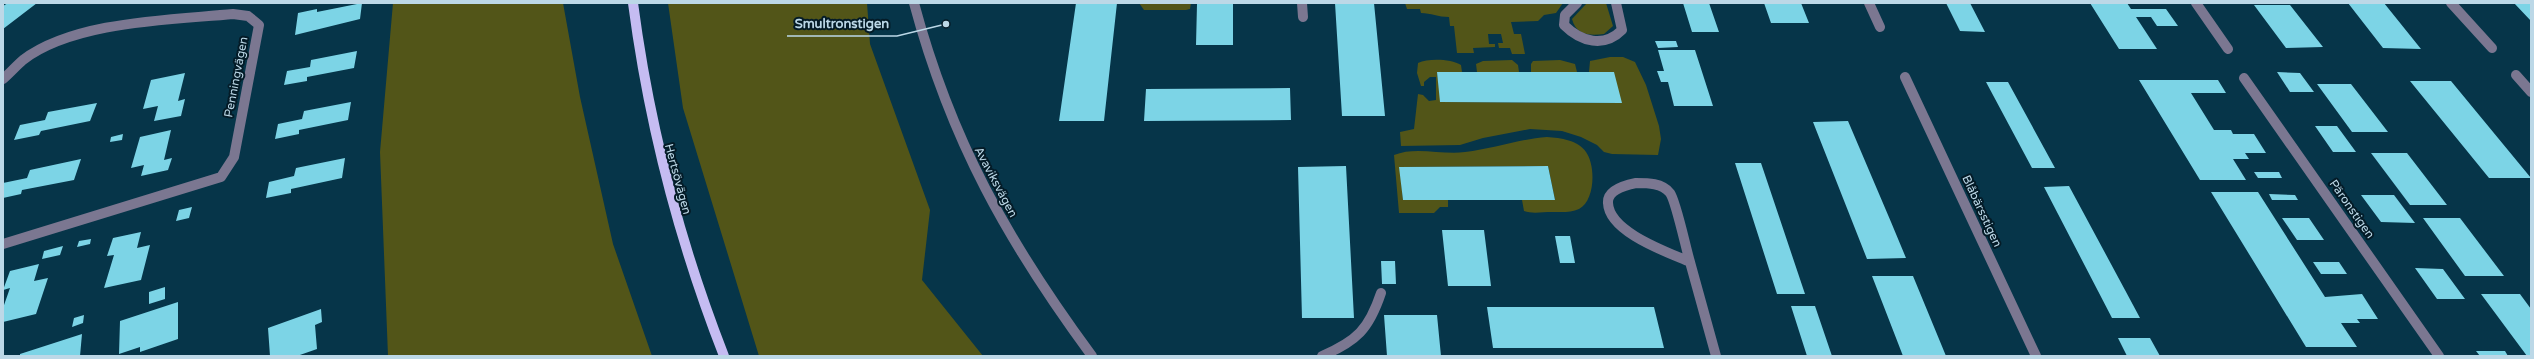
<svg xmlns="http://www.w3.org/2000/svg" width="2534" height="359" font-family="'Varela Round',sans-serif">
  <rect width="100%" height="100%" fill="#063549"/>
  <path fill="#525518" d="M393,3H563L580,97L613,244L652,356H388L380,152Z
    M668,3H867L870,44L930,210L922,280L983,356H759L683,108Z
    M1139,3H1191L1190,9L1186,10H1144Z
    M1405,3H1563L1556,13L1544,15L1538,21L1511,22L1514,34H1521L1525,54H1512L1510,48H1499L1498,43H1503L1501,34H1488L1489,44H1495V47L1473,48L1474,53H1457L1454,26H1450L1449,17C1438,17 1431,13 1421,13L1420,9H1407Z
    M1587,3H1606L1613,26L1604,34C1590,36 1576,35 1572,19Z
    M1610,57H1623L1635,62L1646,85L1659,126L1661,139L1658,155L1612,154L1604,152L1597,145L1581,137L1562,131L1530,129L1483,138L1460,145L1401,146L1400,132L1414,129L1418,94L1423,95L1429,101L1436,100V77H1430L1424,82V86H1421L1417,73L1418,63C1429,58 1451,59 1461,65L1462,72H1437L1441,102L1621,103L1589,72L1590,61Z
    M1512,60L1518,65L1519,72H1477L1476,64L1483,61Z
    M1533,61L1560,60L1575,64L1577,72H1531V64Z
    M1547,137C1561,138 1578,140 1586,152C1596,166 1595,201 1579,209C1571,213 1561,212 1552,212C1542,212 1532,214 1524,211L1522,200H1555L1548,166L1400,167L1403,200H1448V207H1440L1434,213H1399L1394,155C1415,146 1442,155 1465,152C1493,149 1519,139 1547,137Z"/>
  <path fill="#7cd4e6" d="M8,3H37L3,29V6Z
    M362,3L360,19L295,35L298,13L317,9V12Z
    M1076,3H1117L1104,121H1059Z
    M1233,3V45H1196L1197,4Z
    M1335,3H1374L1385,116H1342Z
    M1683,3H1709L1719,32H1692Z
    M1764,3H1801L1809,23H1771Z
    M1946,3H1970L1985,32L1960,31Z
    M2090,3H2127L2131,9H2166L2178,26H2157L2151,17H2136L2157,49H2119Z
    M2348,3H2384L2421,49L2383,48Z
    M2514,3H2531V21Z
    M2254,5H2290L2323,47L2286,48Z
    M1655,41H1676L1678,47L1658,48Z
    M1658,50H1695L1713,106H1674L1668,82H1661L1657,71H1664Z
    M357,51L354,68L307,77V81L284,85L287,71L310,67L311,60Z
    M1437,72H1614L1622,103L1440,102Z
    M2277,72L2300,73L2314,92H2290Z
    M185,73L178,101L185,99L181,116L154,121L158,106L143,109L151,80Z
    M2139,80H2218L2226,93H2191L2214,130H2231L2233,134H2254L2266,153H2245L2249,159H2233L2246,180H2200Z
    M2410,81H2451L2531,178H2489Z
    M1986,82H2008L2055,168H2032Z
    M2317,84H2351L2388,132H2352Z
    M1290,88L1291,120L1144,121L1146,89Z
    M351,102L348,120L299,130V134L275,139L278,124L302,119L304,111Z
    M97,103L90,121L41,131L39,135L14,140L20,125L45,120L48,112Z
    M1848,121L1891,222L1906,258L1867,259L1813,122Z
    M2315,126H2337L2356,152H2333Z
    M171,130L164,160L172,158L168,170L141,176L144,165L131,168L140,137Z
    M123,134L122,140L110,142L111,137Z
    M2371,153H2407L2447,205H2410Z
    M345,158L342,178L291,189V193L266,198L269,182L294,176L296,168Z
    M81,159L74,180L22,190L21,194L3,198V183L27,178L30,170Z
    M1735,163H1761L1805,294H1777Z
    M1346,166L1354,318H1302L1298,167Z
    M1548,166L1555,200H1403L1399,167Z
    M2254,172H2279L2282,178H2258Z
    M2069,186L2125,290L2140,318H2112L2044,187Z
    M2211,192H2258L2325,297L2362,294L2378,319H2357L2360,323H2341L2357,347H2306Z
    M2269,194L2295,195L2298,200H2272Z
    M2361,195H2394L2415,223L2381,222Z
    M192,207L189,218L176,221L179,210Z
    M2282,218H2309L2324,240H2297Z
    M2423,218H2460L2504,276H2465Z
    M1442,230H1484L1491,286H1448Z
    M141,232L137,248L150,245L141,280L104,288L114,255L107,256L113,238Z
    M1555,236H1570L1575,263H1560Z
    M91,239L90,244L77,247L79,241Z
    M63,246L60,255L42,259L44,251Z
    M1381,261H1395L1396,284H1382Z
    M2313,262H2339L2347,274H2321Z
    M39,264L34,281L48,278L36,314L3,322V308L10,288L3,290L10,271Z
    M2415,268L2443,269L2465,299H2437Z
    M1872,276H1913L1946,356H1903Z
    M165,287V299L149,304V292Z
    M2481,294H2520L2531,309V356H2527Z
    M178,302V339L140,352V347L119,354L120,321Z
    M1791,306H1815L1832,356H1807Z
    M1487,307H1654L1664,348H1493Z
    M321,309L322,322L315,325L317,349L297,356H270L268,328Z
    M84,315L83,323L72,327L74,318Z
    M1384,315H1437L1441,356H1387Z
    M82,334L80,356H20V354Z
    M2118,338H2150L2160,356H2127Z
    M2476,351H2505L2508,356H2480Z"/>
  <g fill="none" stroke-linecap="round" stroke-linejoin="round">
    <path stroke="#7b7791" stroke-width="10" d="M914,3C951,141 1008,242 1092,356
      M1302,3L1303,17
      M1577,3L1565,15L1564,25C1581,42 1604,48 1622,30L1616,3
      M1869,3L1880,27
      M2196,3L2228,49
      M2451,3L2492,48
      M2516,75L2531,92
      M1905,77L2036,356
      M2244,78L2439,356
      M3,79C10,73 16,66 23,60C74,21 171,20 233,14L248,16L259,25L234,157L221,177L3,244
      M1636,183C1648,183 1662,183 1670,193C1676,201 1686,249 1690,262C1667,252 1609,232 1608,203C1607,190 1626,185 1636,183Z
      M1690,262L1716,356
      M1322,356C1357,341 1369,329 1381,293"/>
    <path stroke="#c5bcf2" stroke-width="10" d="M633,3C649,125 679,241 724,356"/>
  </g>
  <g text-anchor="middle" dominant-baseline="central" stroke-width="4" stroke-linejoin="round" paint-order="stroke">
    <g font-size="12" fill="#bcd8e7" stroke="#041b27">
      <text transform="translate(236 77) rotate(-79)">Penningvägen</text>
      <text transform="translate(678 179) rotate(75)">Hertsövägen</text>
      <text transform="translate(996 182) rotate(62)">Avaviksvägen</text>
      <text transform="translate(2352 209) rotate(55)">Päronstigen</text>
      <text transform="translate(1982 211) rotate(65)">Blåbärsstigen</text>
    </g>
  </g>
  <path fill="none" stroke="#bcd8e7" stroke-width="1.5" d="M946 24L897 36H787"/>
  <circle fill="#bcd8e7" stroke="#041b27" stroke-width="1.5" cx="946" cy="24" r="4"/>
  <g font-size="13" text-anchor="middle" font-weight="bold" fill="#bcd8e7" stroke="#041b27" stroke-width="4" stroke-linejoin="round" paint-order="stroke">
    <text x="842" y="28">Smultronstigen</text>
  </g>
  <rect width="2534" height="359" fill="none" stroke="#bcd8e7" stroke-width="8"/>
</svg>
